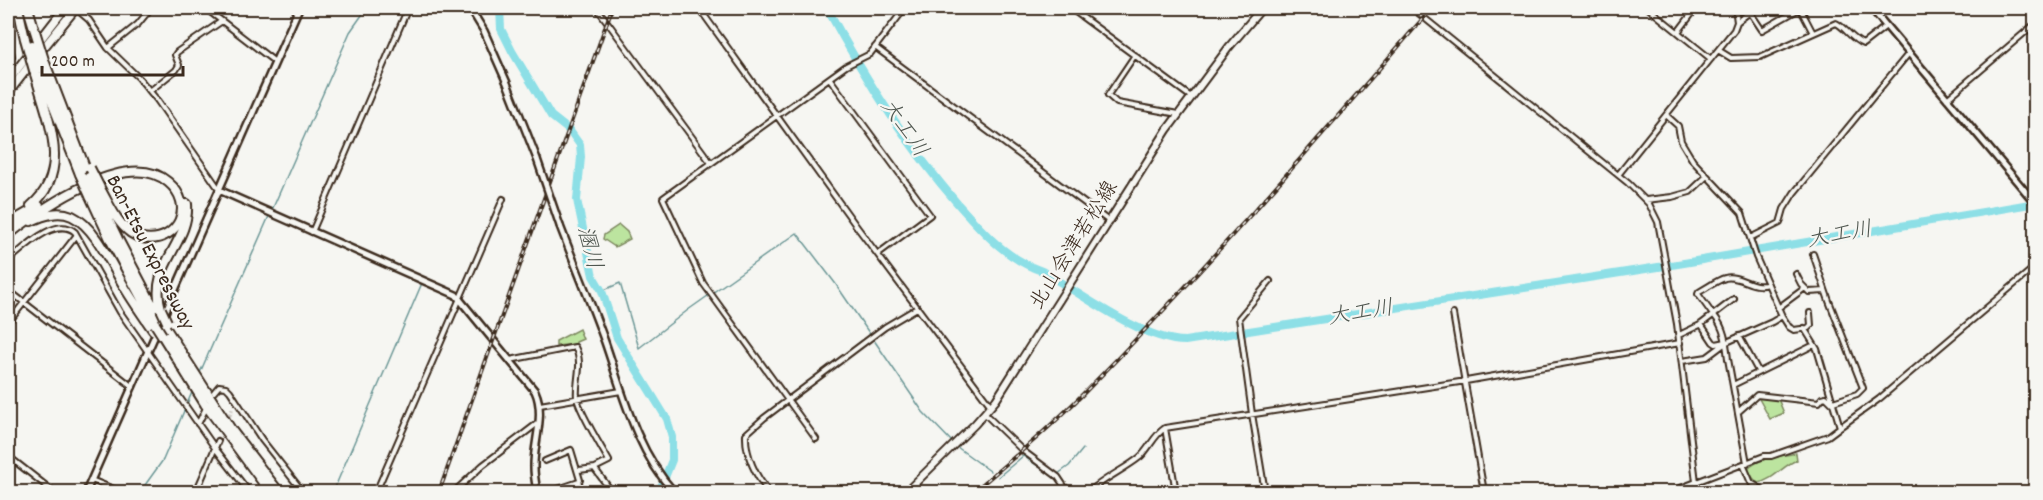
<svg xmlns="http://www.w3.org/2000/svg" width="2043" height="500" font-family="Dekko,'Klee One',sans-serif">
  <rect width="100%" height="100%" fill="#f6f6f2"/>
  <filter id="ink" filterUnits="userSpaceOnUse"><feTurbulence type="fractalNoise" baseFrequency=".0167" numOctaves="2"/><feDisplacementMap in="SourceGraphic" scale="12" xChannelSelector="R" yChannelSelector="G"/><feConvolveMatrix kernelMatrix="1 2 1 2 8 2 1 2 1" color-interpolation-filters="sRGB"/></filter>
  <g filter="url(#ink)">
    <path fill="#bce49f" stroke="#7c875e" stroke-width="1.5" d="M619,225L627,232L630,239L615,247L603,239L604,235Z
      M579,329L583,339L576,342V344L556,346V341Z
      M1758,397L1778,399L1784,413L1770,419Z
      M1796,453L1797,460C1783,465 1774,480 1758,483L1753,478L1748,469C1759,457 1780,457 1796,453Z"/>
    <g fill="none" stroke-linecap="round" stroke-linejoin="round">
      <path stroke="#6c9796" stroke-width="1.5" d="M272,210L350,32L367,8
        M270,216L422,283L333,492
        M602,291L620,283L639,348L688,310L797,233L835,283L923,412L954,444
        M199,375L270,214
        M957,447L990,471
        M1058,474L1069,466L1083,449
        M998,477L1023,456L1054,477
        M140,492L163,460L193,390"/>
      <path stroke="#8ddfe6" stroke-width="8" d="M500,8L501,29L512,51L551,116L570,131L580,145L581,157L577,200L593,276L602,291L617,338L667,419L672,437V460L659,492
        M827,8C864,77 905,143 957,203C981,230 1006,259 1042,271C1078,292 1144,341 1185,341L1684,263L2036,203"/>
      <path stroke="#d1cdc8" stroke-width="4" stroke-dasharray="4 2" stroke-linecap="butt" d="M227,422L232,409"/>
      <defs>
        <path id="minor" d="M75,8L89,20L108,48L139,78L157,100L219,189
          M205,8L275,62
          M597,8L711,163
          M699,8L857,227L991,406
          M1070,8L1191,97
          M1412,8L1628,183L1649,204L1658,222L1677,324L1696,482L1700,492
          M1648,8L1711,59
          M1800,8L1813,33
          M1750,12L1762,30L1801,8
          M1737,22L1755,8
          M1678,32L1694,11V8
          M8,37L12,56
          M875,47L1110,222
          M108,48L138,24L151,8
          M1718,50L1731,58L1760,57L1836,23C1846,28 1851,39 1863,44L1886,26
          M1135,55L1108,95L1117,103L1178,114
          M830,79L930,215L879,253
          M150,91L176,70L179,65L175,55L177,52L222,21
          M1947,99L2036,23
          M1666,115L1678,126L1681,141L1693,161L1742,213L1756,257L1782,316L1789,327L1794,330L1808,328L1811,325L1810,313
          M1618,175L1734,30L1737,22L1735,8
          M2027,193L2036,192
          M1646,200L1672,197L1690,192L1707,176
          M312,232L408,8
          M1750,238L1780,223L1784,209L1794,193L1909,53
          M1813,254L1829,301L1863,388L1857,394L1833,402
          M8,261C23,249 56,215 75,232L120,312L215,448L249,492
          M1796,274L1801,284L1809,292L1825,291
          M8,290L133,387
          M1778,308L1805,288
          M1453,314L1484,492
          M1713,315L1698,294L1699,292C1707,288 1717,280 1725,278C1739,274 1753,290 1768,284
          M1714,315C1725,329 1726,342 1728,359L1747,463
          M8,323L76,236
          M1701,324L1713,342L1716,344L1726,342
          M1804,328L1817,349L1840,427
          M1679,335L1700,325L1734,299
          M1739,336L1758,371
          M510,360L575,347C584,364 575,381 577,398C579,411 602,448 609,461L595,468L579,470
          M1682,361L1707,357L1727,342L1772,322L1782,316
          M1733,385L1814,345
          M214,392L219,386L226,387L230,391L262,440L303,492
          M540,405L621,391
          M1738,412L1757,395L1819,402L1822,398L1826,397L1833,404
          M985,414L1022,450L1058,477L1068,492
          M198,424L205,410
          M1165,428L1176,492
          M816,439L703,283L663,198L846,66L870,54L905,8
          M8,456L54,492
          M545,461L571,450L580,480L579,482L549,492
          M1743,464L1751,483L1766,492
          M595,469L612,492
          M91,480L121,492
          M196,492L218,441
          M376,492L503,199
          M454,492L483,465L538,423
          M769,492C756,477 745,455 746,434L764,418L885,327L917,308
          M1089,492C1104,478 1124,470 1140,457C1149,449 1154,435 1165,428L1466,381L1680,343
          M1265,492L1252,414L1239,318L1270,281
          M1670,492L1764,456H1771L1828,436L1840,427L1879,399L2036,266"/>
        <path id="tertiary" d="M470,8L484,31L507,83L537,159
          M1871,8L2036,204
          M219,190L456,295L535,391C546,415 533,443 534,468C534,476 536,485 537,492
          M560,226C575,265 591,303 605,342C623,394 636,450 674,492
          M86,492L299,8"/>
        <path id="primary" d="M906,492L975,424L996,400L1167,130L1229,47L1262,8"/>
        <path id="trunk" d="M40,52L76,8
          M8,81L65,8
          M8,93L33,61"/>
        <path id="motorway" d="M18,8L25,39
          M28,8L34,28
          M45,63L86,170
          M39,69L80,174
          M96,194L118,239L158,315
          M90,196L111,241L155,324
          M31,206C73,171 47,118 35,74
          M15,220L39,206
          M31,221C44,215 58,210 72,216C96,227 113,269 127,291C135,304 144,317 153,330
          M8,235C41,209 128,147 168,182C174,187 179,193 181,201C188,230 155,249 131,233C117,223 110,206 102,192
          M161,309C148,265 190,244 187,204
          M165,327L232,431L279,492
          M162,335L205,404L270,492"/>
      </defs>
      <use href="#minor" stroke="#3b2a1e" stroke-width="8"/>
      <use href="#tertiary" stroke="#3b2a1e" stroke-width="10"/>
      <use href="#primary" stroke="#3b2a1e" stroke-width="10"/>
      <use href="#trunk" stroke="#3b2a1e" stroke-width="11"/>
      <use href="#motorway" stroke="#3b2a1e" stroke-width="12"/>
      <use href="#minor" stroke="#f6f6f2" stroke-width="4"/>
      <use href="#tertiary" stroke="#f6f6f2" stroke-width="5"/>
      <use href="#primary" stroke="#f6f6f2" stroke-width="6"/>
      <use href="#trunk" stroke="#f6f6f2" stroke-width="7"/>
      <use href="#motorway" stroke="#f6f6f2" stroke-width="8"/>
      <defs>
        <path id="rail" d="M439,492L612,8
          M973,492C1011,460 1050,428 1085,392C1206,269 1319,138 1432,8"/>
      </defs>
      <use href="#rail" stroke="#3b2a1e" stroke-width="4"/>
      <use href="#rail" stroke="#f6f6f2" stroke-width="1.5" stroke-dasharray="4.5" stroke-linecap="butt"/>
      <defs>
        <path id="tertiary-bridge" d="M537,159L560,226"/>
        <path id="motorway-bridge" d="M34,28L45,63
          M25,39L35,74
          M32,45L39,69
          M90,168L102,192
          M80,174L90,196
          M89,177L96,194
          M161,309L167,322
          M155,324L162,335"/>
      </defs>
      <use href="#tertiary-bridge" stroke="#3b2a1e" stroke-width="10" stroke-linecap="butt"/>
      <use href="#motorway-bridge" stroke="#3b2a1e" stroke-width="12" stroke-linecap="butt"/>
      <use href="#tertiary-bridge" stroke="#f6f6f2" stroke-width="5"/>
      <use href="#motorway-bridge" stroke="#f6f6f2" stroke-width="8"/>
    </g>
  </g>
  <g text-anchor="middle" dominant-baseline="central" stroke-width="4.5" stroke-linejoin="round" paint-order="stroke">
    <g font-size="21" fill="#3b2a1e" stroke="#f6f6f2">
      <text transform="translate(1075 246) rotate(-58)">北山会津若松線</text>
      <text transform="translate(149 253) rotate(63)">Ban-Etsu Expressway</text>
    </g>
    <g font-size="22" font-style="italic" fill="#505750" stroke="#f6f6f2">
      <text transform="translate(903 129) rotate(55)">大工川</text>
      <text transform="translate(1840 236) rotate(-10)">大工川</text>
      <text transform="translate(588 248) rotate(76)">溷川</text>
      <text transform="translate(1361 314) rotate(-9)">大工川</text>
    </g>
  </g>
  <rect width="2043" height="500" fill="none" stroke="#f6f6f2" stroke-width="30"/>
  <rect x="15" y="15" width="2013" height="470" fill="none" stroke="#3b2a1e" stroke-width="2" filter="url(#ink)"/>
  <path d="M42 66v9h141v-9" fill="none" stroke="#3b2a1e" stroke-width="3"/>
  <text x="51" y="66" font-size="18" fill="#3b2a1e" stroke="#f6f6f2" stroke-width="4.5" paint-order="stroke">200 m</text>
</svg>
